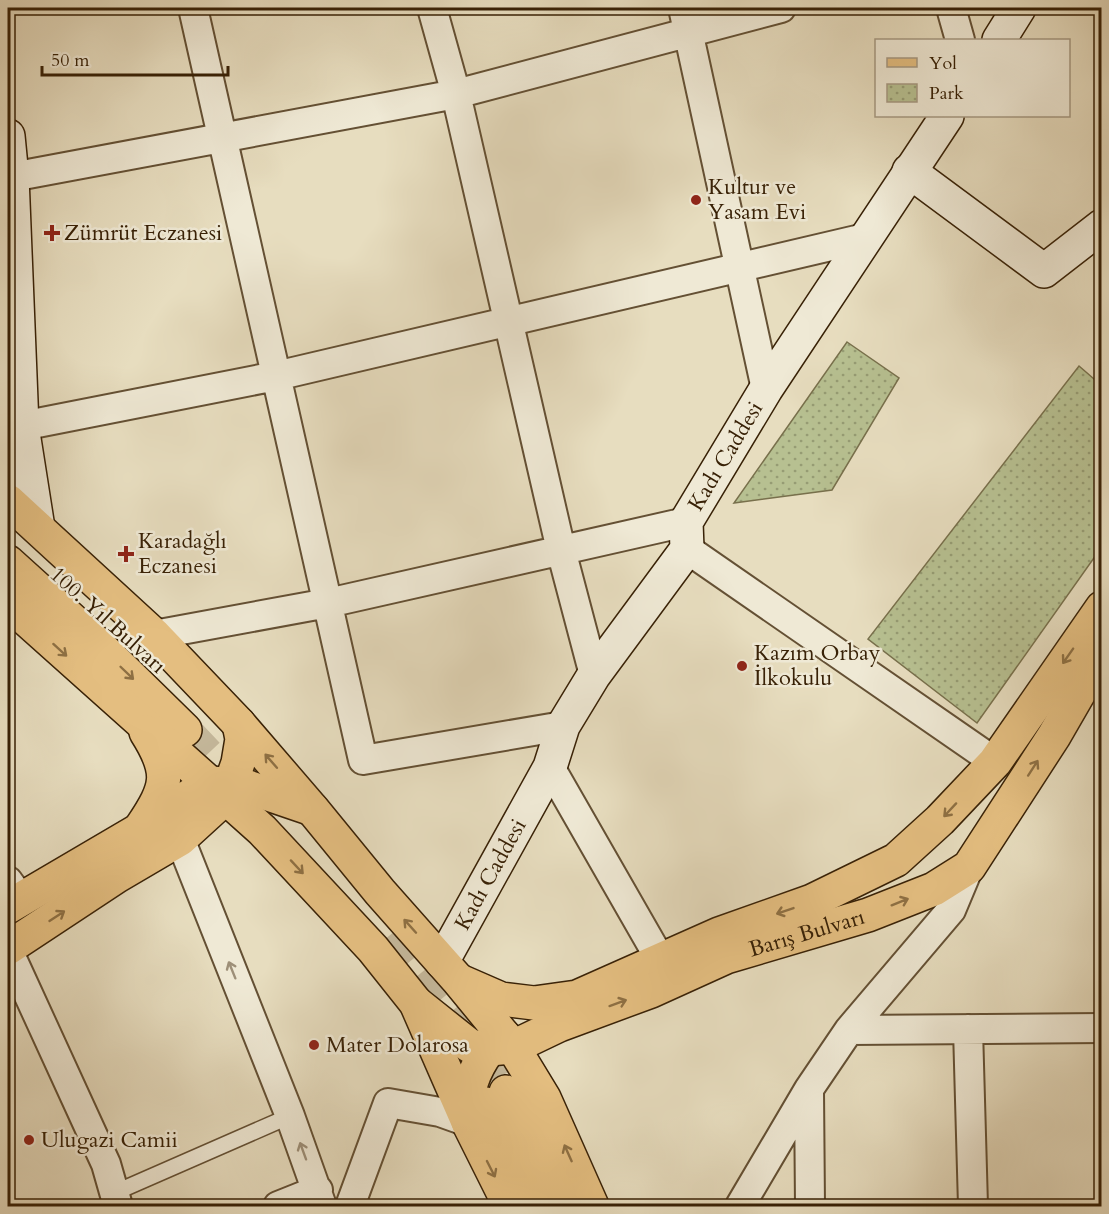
<svg xmlns="http://www.w3.org/2000/svg" width="1109" height="1214" font-family="Cardo,serif">
  <defs>
    <pattern id="park-dots" width="8" height="8" patternUnits="userSpaceOnUse" patternTransform="scale(1.5)"><rect width="8" height="8" fill="#b7c091"/><path d="M2 2h.1M6 6h.1" fill="none" stroke="#969c74" stroke-width="1.8" stroke-linecap="round"/></pattern>
  </defs>
  <rect width="100%" height="100%" fill="#e7ddbf"/>
  <filter id="stains"><feTurbulence type="fractalNoise" baseFrequency=".00333" numOctaves="4"/><feColorMatrix values="0 0 0 0 .2 0 0 0 0 .09 0 0 0 0 .02 0 0 0 .5 -.17"/></filter>
  <radialGradient id="worn" r=".72"><stop offset=".6" stop-color="#630" stop-opacity="0"/><stop offset="1" stop-color="#630" stop-opacity=".3"/></radialGradient>
  <path fill="url(#park-dots)" stroke="#78704c" stroke-width="1.5" d="M847,342L899,378L832,490L734,503Z
    M1079,366L1101,385V548L977,723L868,639Z"/>
  <g fill="none" stroke-linecap="round" stroke-linejoin="round">
    <path stroke="#c4b79a" stroke-width="33" stroke-dasharray="33 16" stroke-linecap="butt" d="M185,730L249,798
      M395,931L465,1016L506,1092"/>
    <defs>
      <path id="lane" d="M114,1193L290,1116"/>
      <path id="street" d="M193,8L363,760L563,726
        M432,8L456,94L561,550L594,675
        M683,8L766,389
        M951,8L960,40
        M12,177L456,94L781,8
        M22,426L276,376L865,238
        M687,549L995,762
        M154,635L328,603L686,522
        M550,767L660,959
        M180,839L290,1116L322,1206
        M8,881L21,899
        M8,950L106,1164L118,1206
        M968,1029L973,1206
        M849,1030L1102,1028
        M809,1091L810,1206
        M278,1206L318,1190
        M350,1206L388,1103L440,1112L468,1122
        M740,1206L809,1089L849,1030L951,910L969,867"/>
      <g id="secondary">
        <path d="M999,40L1019,8"/>
        <path d="M8,136L12,177L22,426L38,528"/>
        <path d="M909,171L1044,271L1102,226"/>
        <path id="s1" d="M442,962L550,767L563,726L594,675L687,549L686,522L766,389L947,116"/>
      </g>
      <g id="primary">
        <path d="M8,501L154,635L239,724L313,810L380,892L458,980L513,1047L544,1098L592,1206"/>
        <path d="M8,562L81,628L185,730"/>
        <path d="M8,603L262,830L373,949L416,1003L468,1122L510,1206"/>
        <path d="M142,826C168,787 172,773 146,732"/>
        <path d="M8,907L139,830L209,783L242,785L312,809"/>
        <path d="M8,948L117,876L180,839L226,797L238,763L242,739L239,724"/>
        <path d="M462,982L501,999L534,1003L577,997L719,934L812,901L896,860L940,820L995,762L1102,608"/>
        <path id="s2" d="M416,1003L470,1046L490,1049L513,1047L559,1025L651,991L726,957L868,915L934,889L969,867L1054,736L1102,653"/>
        <path d="M506,1092L565,1206"/>
        <path d="M486,1104L536,1206"/>
        <path d="M468,1122C469,1112 467,1098 470,1088C474,1070 488,1045 504,1036"/>
      </g>
    </defs>
    <use href="#lane" stroke="#645034" stroke-width="18"/>
    <use href="#street" stroke="#645034" stroke-width="32"/>
    <use href="#secondary" stroke="#382106" stroke-width="36"/>
    <use href="#primary" stroke="#382106" stroke-width="36"/>
    <use href="#lane" stroke="#efe9d5" stroke-width="15"/>
    <use href="#street" stroke="#efe9d5" stroke-width="28"/>
    <use href="#secondary" stroke="#efe9d5" stroke-width="33"/>
    <use href="#primary" stroke="#e4be80" stroke-width="33"/>
  </g>
  <defs><path id="oneway-shaft" d="M-6 0H5M1.5-3L5.5 0L1.5 3" fill="none" stroke-width="1.6" stroke-linecap="round" stroke-linejoin="round" transform="scale(1.5)"/></defs>
  <g stroke="#8e7043">
    <use href="#oneway-shaft" transform="translate(60 650) rotate(42)"/>
    <use href="#oneway-shaft" transform="translate(1068 656) rotate(125)"/>
    <use href="#oneway-shaft" transform="translate(127 673) rotate(44)"/>
    <use href="#oneway-shaft" transform="translate(271 761) rotate(-131)"/>
    <use href="#oneway-shaft" transform="translate(1033 768) rotate(-57)"/>
    <use href="#oneway-shaft" transform="translate(950 810) rotate(133)"/>
    <use href="#oneway-shaft" transform="translate(297 867) rotate(47)"/>
    <use href="#oneway-shaft" transform="translate(900 902) rotate(-22)"/>
    <use href="#oneway-shaft" transform="translate(785 911) rotate(161)"/>
    <use href="#oneway-shaft" transform="translate(57 916) rotate(-33)"/>
    <use href="#oneway-shaft" transform="translate(410 926) rotate(-132)"/>
    <use href="#oneway-shaft" transform="translate(618 1003) rotate(-20)"/>
    <use href="#oneway-shaft" transform="translate(568 1153) rotate(-114)"/>
    <use href="#oneway-shaft" transform="translate(491 1169) rotate(63)"/>
  </g>
  <g stroke="#9d8f78">
    <use href="#oneway-shaft" transform="translate(232 970) rotate(-112)"/>
    <use href="#oneway-shaft" transform="translate(303 1151) rotate(-110)"/>
  </g>
  <g fill="#8f2418" stroke="#efe9d5" stroke-width="2">
    <circle cx="696" cy="200" r="6"/>
    <path d="M49 224h6v6h6v6h-6v6h-6v-6h-6v-6h6z"/>
    <path d="M123 545h6v6h6v6h-6v6h-6v-6h-6v-6h6z"/>
    <circle cx="742" cy="666" r="6"/>
    <circle cx="314" cy="1045" r="6"/>
    <circle cx="29" cy="1140" r="6"/>
  </g>
  <g text-anchor="middle" dominant-baseline="central" stroke-width="5" stroke-linejoin="round" paint-order="stroke">
    <g font-size="22" fill="#382106" stroke="#efe9d5" text-anchor="start">
      <text x="708" y="187">Kultur ve<tspan x="708" dy="25">Yasam Evi</tspan></text>
      <text x="64" y="233">Zümrüt Eczanesi</text>
      <text x="138" y="541">Karadağlı<tspan x="138" dy="25">Eczanesi</tspan></text>
      <text x="754" y="653">Kazım Orbay<tspan x="754" dy="25">İlkokulu</tspan></text>
      <text x="326" y="1045">Mater Dolarosa</text>
      <text x="41" y="1140">Ulugazi Camii</text>
    </g>
    <g font-size="22" fill="#382106" stroke="#efe9d5">
      <text stroke="none"><textPath href="#s1" startOffset="586">Kadı Caddesi</textPath></text>
      <text transform="translate(108 620) rotate(42)">100. Yıl Bulvarı</text>
      <text stroke="none"><textPath href="#s1" startOffset="100">Kadı Caddesi</textPath></text>
      <text stroke="none"><textPath href="#s2" startOffset="428">Barış Bulvarı</textPath></text>
    </g>
  </g>
  <rect width="1109" height="1214" fill="none" stroke="#e7ddbf" stroke-width="30"/>
  <rect x="9" y="9" width="1091" height="1196" fill="none" stroke="#382106" stroke-width="3"/>
  <rect x="15" y="15" width="1079" height="1184" fill="none" stroke="#382106" stroke-width="1.5"/>
  <rect x="875" y="39" width="195" height="78" fill="#efe9d5" stroke="#a69982" stroke-width="1.5"/>
  <rect x="887" y="58" width="30" height="9" fill="#e4be80" stroke="#a69982" stroke-width="1.5"/>
  <text x="929" y="69" font-size="18" fill="#382106">Yol</text>
  <rect x="887" y="84" width="30" height="18" fill="url(#park-dots)" stroke="#a69982" stroke-width="1.5"/>
  <text x="929" y="99" font-size="18" fill="#382106">Park</text>
  <path d="M42 66v9h186v-9" fill="none" stroke="#382106" stroke-width="3"/>
  <text x="51" y="66" font-size="18" fill="#382106" stroke="#efe9d5" stroke-width="4.5" paint-order="stroke">50 m</text>
  <rect width="100%" height="100%" filter="url(#stains)"/>
  <rect width="100%" height="100%" fill="url(#worn)"/>
</svg>
